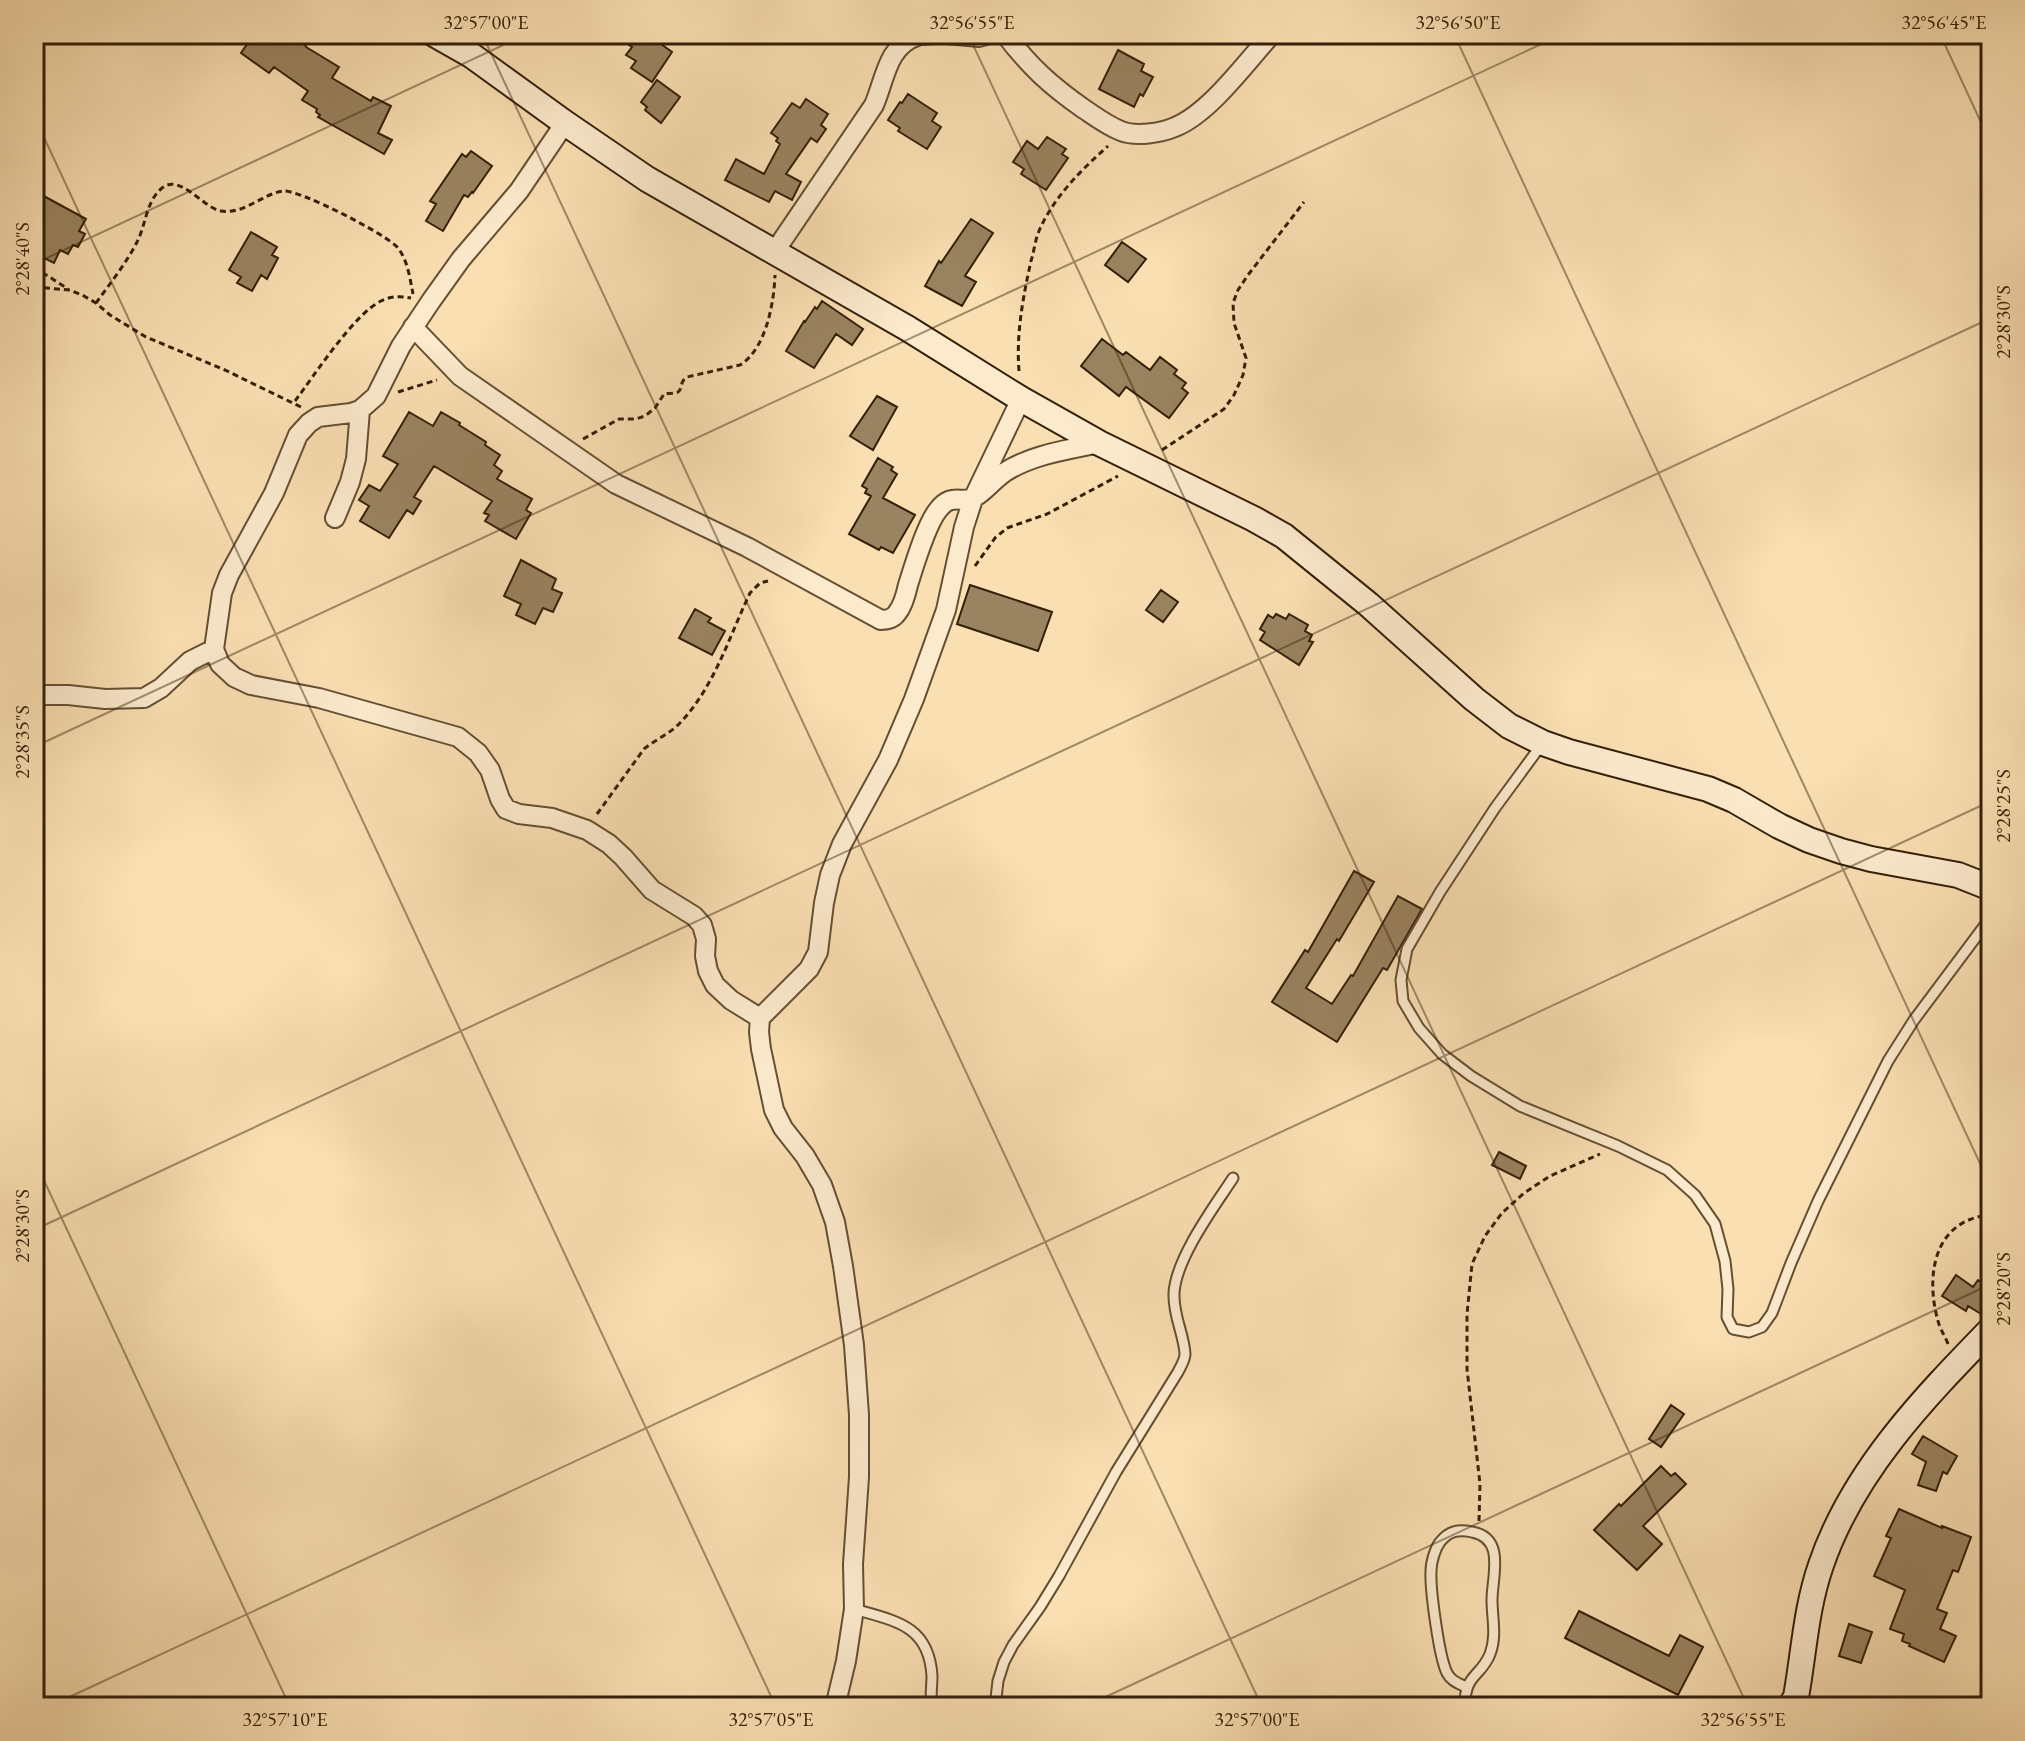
<svg xmlns="http://www.w3.org/2000/svg" width="2025" height="1741" font-family="'EB Garamond',serif">
  <rect width="100%" height="100%" fill="#fadfb2"/>
  <filter id="stains"><feTurbulence type="fractalNoise" baseFrequency=".0025" numOctaves="4"/><feColorMatrix values="0 0 0 0 .2 0 0 0 0 .09 0 0 0 0 .02 0 0 0 .5 -.17"/></filter>
  <radialGradient id="worn" r=".72"><stop offset=".6" stop-color="#630" stop-opacity="0"/><stop offset="1" stop-color="#630" stop-opacity=".3"/></radialGradient>
  <path fill="#9a8360" stroke="#331f08" stroke-width="2" d="M254,34H289L306,46V47L339,67L332,78L371,101L373,97L391,106L378,133L392,140L384,154L318,117L320,115L316,112L317,109L302,100L308,91L274,67L269,73L241,53Z
    M613,34H647L672,52L652,82L631,68L636,61L626,55L632,47Z
    M1118,50L1144,64L1141,71L1153,77L1143,96L1140,94L1134,107L1099,89Z
    M657,80L680,97L661,123L645,110L647,107L641,102Z
    M908,94L937,113L932,121L941,127L927,149L898,131L900,128L888,120L900,102L902,103Z
    M806,99L828,114L821,125L826,129L817,142L811,138L786,174L801,182L792,200L775,191L769,202L725,180L736,159L764,174L780,144L776,141L778,138L771,133L792,103L800,108Z
    M1047,137L1066,149L1062,154L1068,158L1046,190L1021,174L1024,169L1013,162L1027,141L1038,149Z
    M471,151L492,166L473,193L472,192L468,197L464,195L443,231L426,221L436,204L430,201L462,154L466,157Z
    M40,194L86,219L79,231L85,234L78,247L73,245L68,254L60,250L54,263L34,253V205Z
    M971,219L993,233L965,276L976,282L962,306L925,286L939,261L941,263Z
    M251,232L277,247L272,255L278,258L267,279L261,275L252,291L237,283L241,277L229,270Z
    M1122,242L1146,259L1128,282L1105,265Z
    M822,301L863,329L852,345L836,334L814,368L786,351L804,321L805,322L815,307L817,309Z
    M1102,339L1123,355L1126,352L1150,370L1160,357L1177,370L1174,374L1186,383L1182,388L1188,393L1169,418L1126,387L1119,396L1081,366Z
    M877,396L897,407L873,450L850,436Z
    M409,412L433,426L441,412L460,423L459,425L486,442L485,445L500,455L494,465L502,471L497,479L532,499L526,510L531,513L516,539L485,521L489,515L484,513L492,501L434,466L414,497L421,501L413,514L407,510L389,538L360,521L369,506L359,500L369,485L380,491L398,464L383,456Z
    M878,458L893,467L891,470L897,474L883,498L915,515L893,553L881,547L879,550L849,534L871,496L865,493L867,489L862,486Z
    M521,560L556,579L552,589L562,593L553,612L543,608L535,624L516,615L521,604L504,596Z
    M970,585L1052,612L1038,651L957,624Z
    M1161,590L1178,602L1163,622L1146,610Z
    M695,609L711,618L708,622L725,631L712,655L679,638Z
    M1276,614L1286,619L1289,614L1308,625L1305,631L1312,635L1309,641L1313,642L1299,665L1260,640L1265,632L1260,629L1268,615L1273,618Z
    M1354,871L1374,882L1339,941L1337,939L1306,988L1332,1004L1351,975L1353,976L1398,896L1422,909L1387,970L1383,968L1337,1042L1272,1002L1305,950L1308,952Z
    M1499,1152L1526,1166L1520,1179L1492,1165Z
    M1956,1275L1973,1287L1978,1280L1991,1288V1298L1981,1314L1968,1306L1966,1311L1942,1296Z
    M1671,1405L1684,1414L1661,1447L1649,1439Z
    M1923,1436L1957,1456L1947,1474L1943,1472L1936,1491L1918,1485L1926,1462L1912,1454Z
    M1661,1466L1671,1476L1675,1473L1686,1484L1643,1526L1662,1544L1637,1570L1594,1530L1619,1504L1621,1506Z
    M1899,1509L1942,1528V1526L1971,1537L1958,1572L1953,1570L1937,1609L1947,1613L1940,1629L1956,1636L1944,1662L1909,1646L1910,1644L1902,1641L1904,1634L1890,1629L1905,1590L1874,1576L1891,1538L1886,1536Z
    M1579,1611L1669,1656L1680,1635L1703,1647L1678,1695L1565,1638Z
    M1849,1624L1872,1632L1861,1663L1839,1656Z"/>
  <g fill="none" stroke-linecap="round" stroke-linejoin="round">
    <defs>
      <path id="lane" d="M1542,744L1495,808L1440,892L1407,949L1401,980L1403,1001L1419,1028L1442,1054L1471,1076L1520,1106L1618,1146L1667,1170L1695,1195L1715,1224L1725,1261L1728,1289L1727,1317L1733,1329L1749,1332L1762,1327L1772,1313L1791,1263L1818,1201L1888,1061L1914,1020L1991,917
        M854,1609C895,1621 929,1625 932,1676C932,1686 930,1697 932,1707
        M995,1707L998,1681L1004,1662L1013,1645L1040,1607L1059,1576L1116,1472L1178,1372C1181,1366 1185,1360 1185,1354C1184,1334 1173,1316 1174,1293C1176,1258 1214,1207 1233,1178
        M1465,1707C1464,1674 1481,1677 1490,1654C1497,1636 1492,1618 1492,1600C1492,1577 1506,1538 1472,1532C1458,1529 1449,1531 1440,1542C1435,1549 1431,1562 1431,1571C1430,1589 1439,1657 1447,1673C1451,1681 1458,1683 1466,1687"/>
      <path id="street" d="M946,34L979,37L990,34
        M1005,34C1029,66 1051,86 1084,109C1096,117 1108,126 1121,131C1136,137 1161,133 1175,127C1210,113 1246,62 1272,34
        M565,123L519,191L461,259L431,301L401,346L376,396L360,410L351,413L318,417L309,423L298,435L274,493L229,575L222,593L214,649L220,664L234,677L251,685L319,698L458,737L478,753L490,770L500,799L506,809L519,814L552,818L587,830L609,844L623,857L652,890L694,916L702,925L706,939L705,956L708,971L715,985L731,1000L760,1018
        M775,251L874,105C885,80 887,46 917,36C923,34 931,35 937,34
        M413,327L460,376L616,484L747,547L881,620C887,620 893,619 897,613C903,606 906,594 908,585C914,566 926,525 938,510C950,494 958,502 971,499C981,496 995,478 1005,472C1033,454 1068,450 1099,443
        M335,518L350,482L356,459L360,410
        M34,695H68L105,699L144,698L161,688L190,661L214,649
        M835,1707L846,1661L854,1609L853,1564L859,1477V1415L854,1345L843,1266L835,1222L822,1185L805,1156L783,1128L774,1110L761,1049L759,1032L760,1018L809,969L818,952L824,903L830,875L842,844L888,760L914,699L946,610L964,527L973,499L1021,399"/>
      <path id="secondary" d="M434,34L471,55L565,123L647,179L907,328L1021,399L1099,443L1254,519L1284,536L1368,604L1474,699L1509,726L1543,743L1569,752L1708,789L1734,800L1779,826L1809,840L1841,851L1871,859L1958,875L1991,888
        M1790,1707L1796,1697C1804,1652 1806,1608 1821,1565C1853,1471 1924,1398 1991,1329"/>
    </defs>
    <use href="#lane" stroke="#654f32" stroke-width="13"/>
    <use href="#street" stroke="#654f32" stroke-width="22"/>
    <use href="#secondary" stroke="#331f08" stroke-width="28"/>
    <path stroke="#331f08" stroke-width="3" stroke-dasharray="6 4" stroke-linecap="butt" d="M34,267L68,289
      M34,287L70,290L84,296L96,303L110,315L146,337L225,370L301,407
      M96,303C109,285 127,262 137,242C146,225 146,201 162,188C180,173 203,208 221,211C244,215 263,193 284,191C300,190 388,235 398,248C408,261 410,279 413,294
      M1019,371C1016,334 1023,297 1031,261C1034,252 1035,240 1039,231C1053,198 1081,170 1108,146
      M398,392L437,380
      M295,401C314,376 354,314 381,301C391,296 400,296 411,298
      M583,439L619,419H636L645,416L655,408L664,394C668,393 675,394 678,392C683,389 679,382 687,377L740,365C766,349 774,303 775,275
      M1162,450L1224,409L1234,395L1243,375L1246,358L1234,323L1233,303L1238,290L1248,275L1304,202
      M975,566L995,538L1007,528L1047,514L1118,476
      M597,814L644,749C655,740 669,734 679,724C714,688 729,637 750,593L760,583L768,581
      M1948,1344C1945,1336 1940,1329 1938,1321C1925,1275 1934,1219 1991,1215
      M1479,1521L1480,1484L1467,1369V1314L1472,1264L1485,1236L1502,1213L1524,1193L1550,1176L1600,1154"/>
    <use href="#lane" stroke="#fceacd" stroke-width="9"/>
    <use href="#street" stroke="#fceacd" stroke-width="18"/>
    <use href="#secondary" stroke="#fceacd" stroke-width="24"/>
  </g>
  <path fill="none" stroke="#331f08" stroke-width="2" stroke-opacity="0.45" d="M482,34L1262,1707M968,34L1748,1707M1454,34L1991,1187M1940,34L1991,144M34,116L776,1707M34,264L527,34M34,747L1563,34M34,1159L290,1707M34,1230L1991,318M48,1707L1991,801M1084,1707L1991,1284"/>
  <rect width="2025" height="1741" fill="none" stroke="#fadfb2" stroke-width="88"/>
  <rect x="44" y="44" width="1937" height="1653" fill="none" stroke="#331f08" stroke-width="3"/>
  <g font-size="20" text-anchor="middle" fill="#331f08">
    <text x="486" y="29">32°57'00"E</text>
    <text x="972" y="29">32°56'55"E</text>
    <text x="1458" y="29">32°56'50"E</text>
    <text x="1944" y="29">32°56'45"E</text>
    <text transform="translate(22 259) rotate(-90)" y="7">2°28'40"S</text>
    <text transform="translate(2003 322) rotate(-90)" y="7">2°28'30"S</text>
    <text transform="translate(22 742) rotate(-90)" y="7">2°28'35"S</text>
    <text transform="translate(2003 806) rotate(-90)" y="7">2°28'25"S</text>
    <text transform="translate(22 1226) rotate(-90)" y="7">2°28'30"S</text>
    <text transform="translate(2003 1289) rotate(-90)" y="7">2°28'20"S</text>
    <text x="285" y="1726">32°57'10"E</text>
    <text x="771" y="1726">32°57'05"E</text>
    <text x="1257" y="1726">32°57'00"E</text>
    <text x="1743" y="1726">32°56'55"E</text>
  </g>
  <rect width="100%" height="100%" filter="url(#stains)"/>
  <rect width="100%" height="100%" fill="url(#worn)"/>
</svg>
